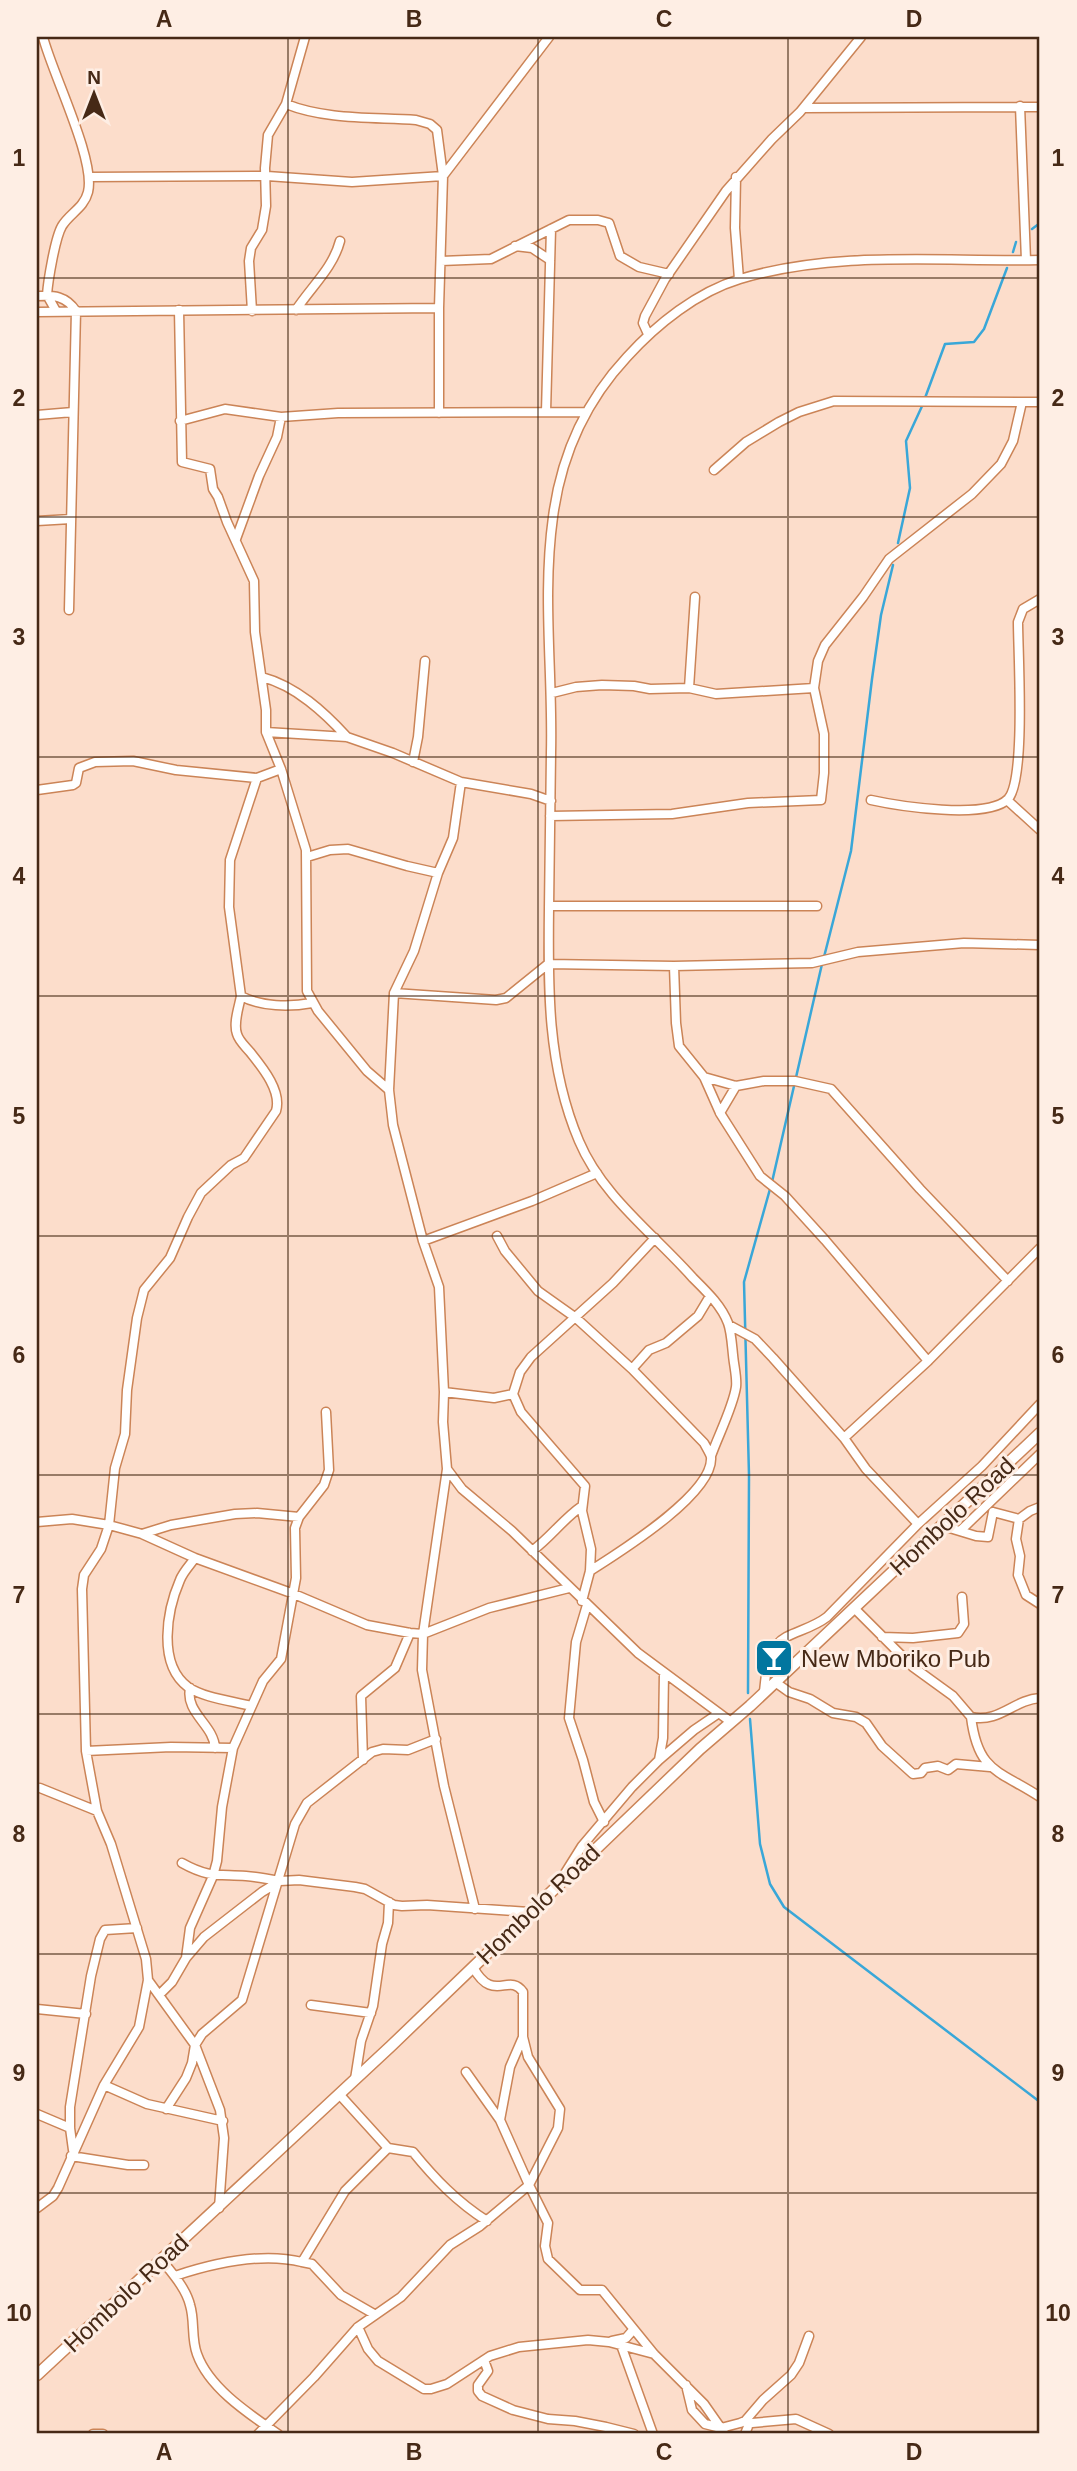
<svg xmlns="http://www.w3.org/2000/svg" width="1077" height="2471" font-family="Arial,sans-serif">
  <rect width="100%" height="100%" fill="#fcddcb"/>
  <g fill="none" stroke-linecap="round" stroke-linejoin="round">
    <path stroke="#39a7d8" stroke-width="2.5" d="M1032,229L1040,223
      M1013,252L1016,242
      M925,398L945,344L974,342L984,329L1007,268
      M898,543L910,488L906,441L923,404
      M824,957L851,851L872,679L881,615L893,565
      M772,1182L822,964
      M748,1693L749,1475L744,1282L770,1189
      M750,1719L760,1844L770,1884L784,1907L1040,2102"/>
    <defs>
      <path id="minor" d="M43,37C52,73 96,160 88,192C84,208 70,213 62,226C55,238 48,281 47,295L56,311
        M286,104C326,120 373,117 416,120L430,124L437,130L443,176L439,308V413
        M1020,106L1026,260
        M804,108L1040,107
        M89,177L267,176L352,182L443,176L549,37
        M736,177L735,228L739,279
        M515,246L532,248L550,260
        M441,261L491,259L569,220H598L609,223L620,256L639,267L669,274
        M37,296C54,295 66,296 76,311L69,610
        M179,310L182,462L210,469L213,489L218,497L227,522L254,581L255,632L266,710V732L281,769L306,850L307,991L318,1011L367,1071L389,1090
        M296,310C311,287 333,268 340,241
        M252,311L249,261L251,248L262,230L266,206L265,168L268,135L286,104L305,37
        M37,312L439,308
        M648,334L643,323L645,316L665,279L726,191L772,139L800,112L861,37
        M546,412L551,229
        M37,415L73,412
        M180,421L225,409L281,417L338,413L585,412
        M714,470L746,442L779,422L799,412L834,401L1040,402
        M37,521L71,519
        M236,539L259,476L277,437L281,417
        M262,677C296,686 324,712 347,737
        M689,688L695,597
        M552,693L576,687L602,685L634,686L650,689L689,688L716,694L814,688
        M266,732L347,737L393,753L461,782
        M413,762L418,737L425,661
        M257,778L230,860L229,907L241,996C261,1007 290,1007 312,1003
        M37,790L73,785L76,783L79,768L95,762L133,761L176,770L257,778L281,769
        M871,800C898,806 987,820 1008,799C1026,780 1018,653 1018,622L1023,609L1040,599
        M1007,800L1040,830
        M551,801L531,794L461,782L453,838L438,873L414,951L394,993L389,1090L393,1125L423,1241L439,1287L444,1392L443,1422L447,1469L462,1489L512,1531L638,1653L731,1722
        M550,816L672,814L748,803L821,800L824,773V734L814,688L818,661L825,645L863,597L889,559L972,494L1001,464L1013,441L1022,402
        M307,857L330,850L348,849L407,866L438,873
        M549,906H817
        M674,966L812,963L858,952L964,943L1040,945
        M394,993L496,1000L506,998L548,964L674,966L676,1023L679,1046L704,1077L720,1113L760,1176L785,1196L825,1240L928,1361
        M704,1077L736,1086L764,1081H795L831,1089L920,1189L1008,1281
        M720,1113L736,1086
        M497,1236L505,1251L538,1291L576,1318L632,1369L649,1350L666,1343L698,1316L710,1296
        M423,1241L532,1201L597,1173
        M729,1325L755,1339L773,1358L844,1438L866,1469L918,1524
        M444,1392L494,1398L513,1394
        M844,1438L928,1361L1040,1248
        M711,1456C718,1436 733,1407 736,1387C737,1380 735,1370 734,1363C732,1350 732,1334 728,1323C721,1305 706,1291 693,1278C654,1234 602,1196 579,1141C547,1066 548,987 549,908C550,856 550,804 551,753C553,674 542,596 553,517C561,456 585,402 627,357C657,324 697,292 740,279C838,250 940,262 1040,260
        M447,1469L423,1634L422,1670L444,1786L475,1909
        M1019,1519L1016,1539L1020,1556L1018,1575L1026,1595L1040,1604
        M37,1522L72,1519L109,1525L142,1534L195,1558L294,1594L367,1625L410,1633L423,1634L489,1608L569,1588
        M943,1526L976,1536L988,1537L993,1512L1019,1519L1030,1511L1040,1507
        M960,1531L1040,1454
        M142,1534L171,1525L235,1514L257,1513L299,1517
        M532,1551C551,1537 563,1519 582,1506
        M195,1558C190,1565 183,1572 180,1580C167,1610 157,1664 188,1687C204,1698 232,1701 251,1706
        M590,1571C618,1553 714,1494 711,1457C710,1453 706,1447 704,1443L632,1369
        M582,1601L590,1571L591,1549L582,1511L585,1486L521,1412L513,1394L520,1372L531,1357L613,1283L655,1238
        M587,1605L576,1642L569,1718L583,1760L594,1802L604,1822
        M854,1608L913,1667L953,1696L971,1717C1000,1723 1013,1700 1040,1698
        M882,1637L913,1638L958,1633L964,1624L962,1597
        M775,1682L789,1692L810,1699L833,1713L856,1717L866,1723L882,1746L913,1774L921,1773L925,1768L938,1766L948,1770L956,1764L990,1767
        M190,1688C185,1713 214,1725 215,1748
        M764,1692C766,1674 767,1647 786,1637C800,1630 814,1627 827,1617L918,1524L982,1466L1040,1404
        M971,1717C978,1773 999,1770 1040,1797
        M86,1751L171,1747L233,1748
        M363,1760L361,1696L395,1668L410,1633
        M659,1760L694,1730L719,1713
        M40,1788L97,1811
        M182,1863C209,1878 218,1874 246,1876C258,1877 269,1879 280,1881
        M562,1878L582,1846L632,1787L659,1760L663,1738L664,1673
        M186,1958L190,1928L213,1876L217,1861L222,1807L233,1748L263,1681L281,1659L296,1578L295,1528L299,1517L324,1485L329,1470L326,1412
        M473,1967C493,2004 509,1972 523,1992V2037L528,2057L560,2109L558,2128L529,2185L548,2223L545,2246L548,2259L580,2290H602L654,2354L704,2404L725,2434
        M148,1980L195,2045L220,2110L224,2138L219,2208
        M159,1995L172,1982L186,1958L204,1937L262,1892L280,1881L299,1880L355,1887L365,1889L394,1905L402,1906L427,1905L529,1912
        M311,2005L371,2013
        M37,2009L86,2014
        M466,2072L500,2120
        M355,2079L361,2041L373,2006L382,1944L388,1923L389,1902
        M104,2085L147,2104L223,2121
        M339,2094L388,2148L345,2191L302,2262L312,2264L341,2295L374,2314
        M166,2109L186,2078L192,2063L195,2045L202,2034L242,2000L295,1824L307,1803L372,1752L383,1749L408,1750L436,1739
        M37,2114L70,2128
        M388,2148L413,2152C435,2179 457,2202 487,2221
        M73,2150L70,2128V2107L91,1976L100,1939L105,1930L137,1928
        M71,2156L128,2165H144
        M37,2208L53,2196L58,2188L104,2085L139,2027L148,1980L146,1959L111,1844L97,1811L86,1751L82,1589L84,1575L101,1549L109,1525L115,1468L125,1434L127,1390L137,1318L144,1290L170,1258L188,1217L201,1193L231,1165L244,1158L276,1111C282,1091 262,1067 250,1052C245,1046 239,1041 237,1034C233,1023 239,1007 241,996
        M161,2259C171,2272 186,2288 190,2305C195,2321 191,2338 197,2354C209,2388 249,2414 278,2434
        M175,2276C214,2263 261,2252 302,2262
        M358,2327L368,2349L378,2361L424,2389H431L447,2384L490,2356L519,2347L588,2340L609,2342L654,2354
        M612,2341L626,2338L633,2330
        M621,2345L653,2434
        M484,2360L488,2371L478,2385V2391L482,2396L513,2410L548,2419L575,2421L606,2427L634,2434
        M686,2385L692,2410L705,2424L721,2428L740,2423L745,2421L763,2400L791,2375L799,2363L809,2336
        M93,2434H103
        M258,2434L314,2377L358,2327L401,2297L450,2245L480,2226L529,2185L500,2120L510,2067L523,2037
        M745,2434L749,2424L752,2423L796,2419L829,2434"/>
      <path id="tertiary" d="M37,2375L391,2046L700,1749L750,1706L1040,1433"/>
    </defs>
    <use href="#minor" stroke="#cb8457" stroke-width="11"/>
    <use href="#tertiary" stroke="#cb8457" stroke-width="13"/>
    <use href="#minor" stroke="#fff" stroke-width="8"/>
    <use href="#tertiary" stroke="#fff" stroke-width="10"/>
  </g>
  <path fill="none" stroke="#462916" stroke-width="2" stroke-opacity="0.55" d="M288,37V2434M538,37V2434M788,37V2434M37,278H1040M37,517H1040M37,757H1040M37,996H1040M37,1236H1040M37,1475H1040M37,1714H1040M37,1954H1040M37,2193H1040"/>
  <defs>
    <symbol id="bar-square" viewBox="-11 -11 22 22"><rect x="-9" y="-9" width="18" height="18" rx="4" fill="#01769f" stroke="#feeee4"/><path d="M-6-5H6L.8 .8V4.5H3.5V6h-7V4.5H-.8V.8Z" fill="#fff"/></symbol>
  </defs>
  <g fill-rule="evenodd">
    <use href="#bar-square" x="752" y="1636" width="44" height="44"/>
  </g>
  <g text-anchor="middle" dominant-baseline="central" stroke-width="6" stroke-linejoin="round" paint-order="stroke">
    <g font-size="24" fill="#462916" stroke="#feeee4">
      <text transform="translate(952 1516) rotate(-43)">Hombolo Road</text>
      <text transform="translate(538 1904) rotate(-44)">Hombolo Road</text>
      <text transform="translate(126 2293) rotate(-43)">Hombolo Road</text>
    </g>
    <g font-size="24" fill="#462916" stroke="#feeee4" text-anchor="start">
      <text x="801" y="1658">New Mboriko Pub</text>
    </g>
  </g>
  <rect width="1077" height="2471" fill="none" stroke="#feeee4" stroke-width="77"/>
  <g transform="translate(94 94)" stroke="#feeee4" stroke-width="5" paint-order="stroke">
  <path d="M0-5L12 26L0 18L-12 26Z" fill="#462916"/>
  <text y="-10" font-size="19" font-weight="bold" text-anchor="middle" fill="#462916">N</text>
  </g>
  <rect x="38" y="38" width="1000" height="2394" fill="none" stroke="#462916" stroke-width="2.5"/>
  <g font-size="23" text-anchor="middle" font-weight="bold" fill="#462916">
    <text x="164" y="27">A</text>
    <text x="414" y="27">B</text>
    <text x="664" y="27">C</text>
    <text x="914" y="27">D</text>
    <text x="19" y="166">1</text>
    <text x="1058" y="166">1</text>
    <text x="19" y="406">2</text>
    <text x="1058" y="406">2</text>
    <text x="19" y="645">3</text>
    <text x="1058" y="645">3</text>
    <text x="19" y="884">4</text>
    <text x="1058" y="884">4</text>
    <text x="19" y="1124">5</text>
    <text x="1058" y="1124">5</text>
    <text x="19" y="1363">6</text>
    <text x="1058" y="1363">6</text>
    <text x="19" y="1603">7</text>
    <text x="1058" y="1603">7</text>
    <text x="19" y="1842">8</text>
    <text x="1058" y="1842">8</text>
    <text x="19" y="2081">9</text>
    <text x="1058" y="2081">9</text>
    <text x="19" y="2321">10</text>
    <text x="1058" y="2321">10</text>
    <text x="164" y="2460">A</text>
    <text x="414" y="2460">B</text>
    <text x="664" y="2460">C</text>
    <text x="914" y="2460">D</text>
  </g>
</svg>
